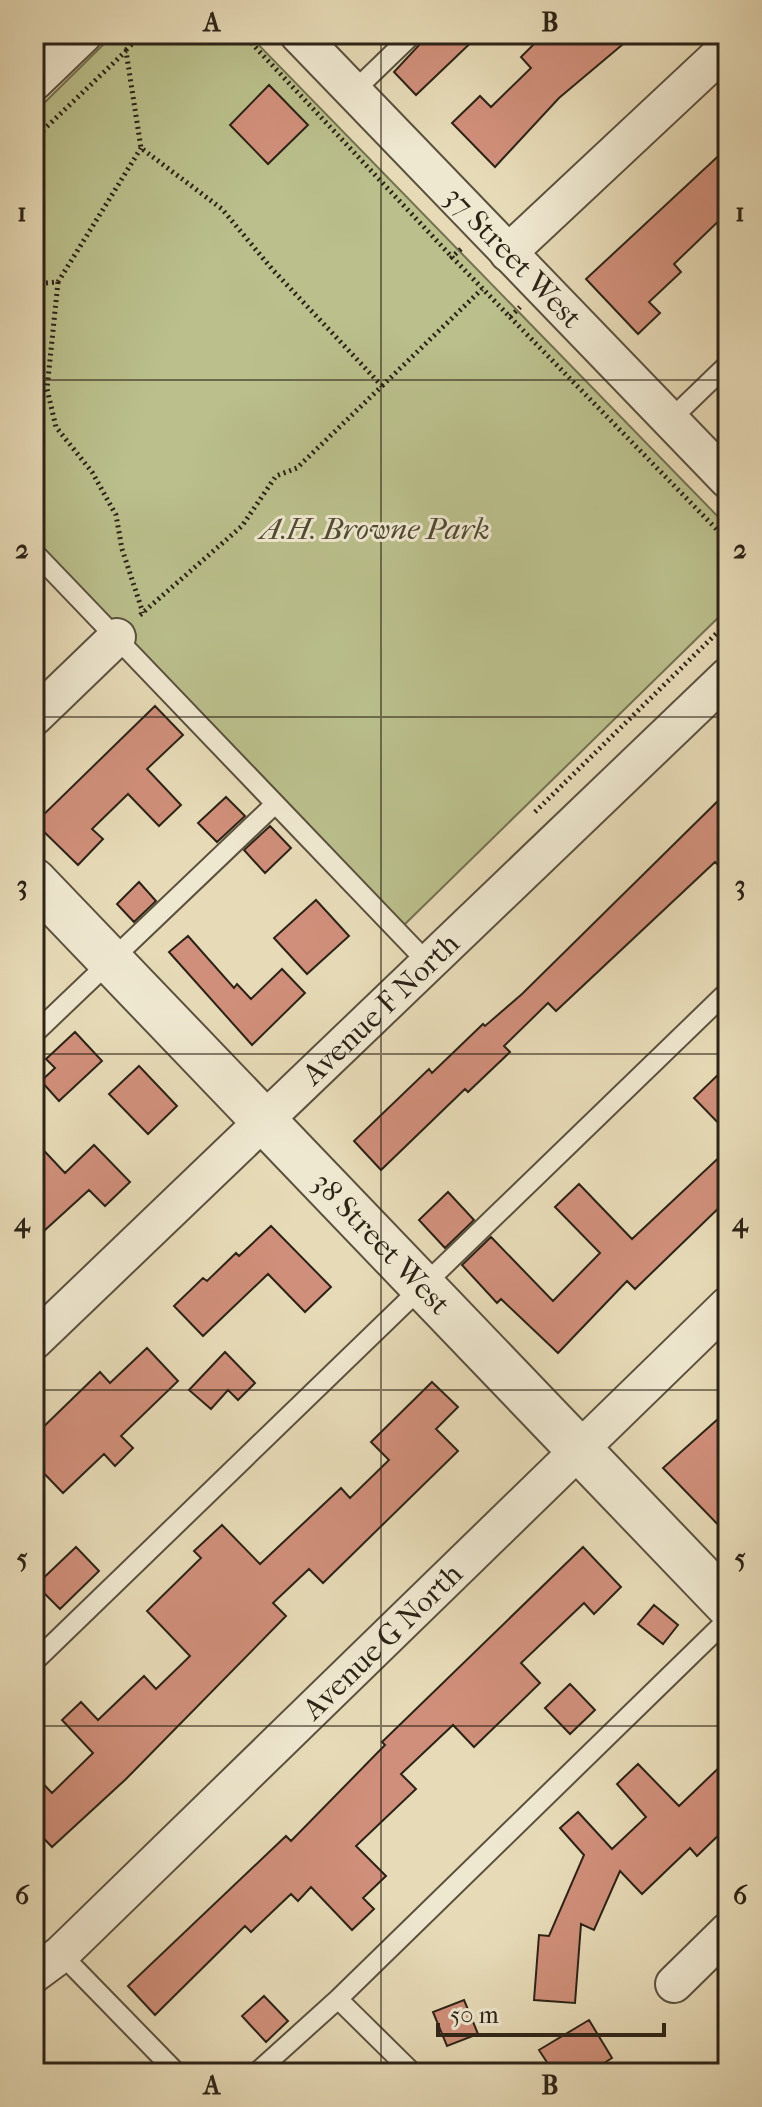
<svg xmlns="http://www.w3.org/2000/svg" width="762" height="2107" font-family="'IM FELL French Canon',serif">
  <rect width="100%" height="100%" fill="#e7dbb7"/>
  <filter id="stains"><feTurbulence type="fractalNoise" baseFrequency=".0025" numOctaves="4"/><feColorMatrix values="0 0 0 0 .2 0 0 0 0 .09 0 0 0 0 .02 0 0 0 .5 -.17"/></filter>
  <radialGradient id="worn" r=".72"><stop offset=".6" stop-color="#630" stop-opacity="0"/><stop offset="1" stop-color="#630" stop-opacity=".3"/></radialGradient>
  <path fill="#babf8b" stroke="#737150" stroke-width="2" d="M114,34H248L728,527V608L404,925L34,543V113Z"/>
  <path fill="#d08f7a" stroke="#2c2316" stroke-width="2" d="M425,34H480L416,95L394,72L421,43Z
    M544,34H635L559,98L495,167L452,123L480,96L491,107L531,68L521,57Z
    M269,85L308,125L268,164L230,125Z
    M728,147V212L674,264L681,272L649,302L660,313L638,334L586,279Z
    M155,706L183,735L147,769L181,805L159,826L128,794L92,829L103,839L78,865L35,823Z
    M728,791V875L715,862L556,1011L548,1003L504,1046L510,1052L468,1092L465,1089L381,1170L354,1141L429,1069L432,1073L483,1024L485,1026L522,994Z
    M226,797L245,816L217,842L198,823Z
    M270,826L291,848L265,873L244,850Z
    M139,882L156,901L134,922L117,904Z
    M316,900L349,936L307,974L274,938Z
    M188,936L234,988L237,984L251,999L282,969L305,993L252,1045L169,952Z
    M75,1032L102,1061L59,1101L41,1081L55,1068L46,1059Z
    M728,1065V1133L694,1098Z
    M139,1066L177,1106L148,1134L109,1094Z
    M34,1140L65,1173L94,1145L130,1182L105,1206L89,1190L45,1230L34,1218Z
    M728,1149V1199L635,1289L627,1281L558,1353L501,1299L497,1303L462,1265L491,1237L553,1301L600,1253L555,1207L579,1184L632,1239Z
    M448,1192L474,1220L445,1248L419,1220Z
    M271,1226L331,1287L305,1312L268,1274L203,1336L174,1306L203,1278L207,1281L236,1253L239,1256Z
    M147,1348L178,1381L121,1436L133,1448L115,1466L104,1454L63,1493L34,1463V1436L100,1372L110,1383Z
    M225,1352L255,1383L238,1400L228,1390L211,1409L189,1390Z
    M432,1382L458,1407L436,1429L458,1451L323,1583L309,1569L273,1603L286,1616L126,1779L52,1847L34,1828V1774L52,1793L93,1753L62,1720L81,1702L98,1720L144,1676L156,1689L190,1656L147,1611L201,1558L194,1551L222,1525L260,1564L341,1488L350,1498L389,1460L371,1442Z
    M728,1410V1535L663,1468Z
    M76,1547L99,1571L60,1609L36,1585Z
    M583,1547L621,1587L594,1614L584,1603L521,1663L540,1683L474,1747L453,1725L401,1774L416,1789L356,1846L386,1876L363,1898L374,1909L352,1930L311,1887L298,1901L291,1894L251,1932L245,1926L155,2015L128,1986L286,1836L291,1841L385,1745L382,1742Z
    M654,1605L678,1625L663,1644L638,1624Z
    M570,1684L595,1710L570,1734L545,1708Z
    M728,1759V1826L697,1856L690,1848L642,1894L620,1871L594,1930L581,1924L575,2003L534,2000L539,1935L549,1936L584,1855L560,1828L578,1812L612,1849L646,1817L617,1784L638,1764L679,1806Z
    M264,1996L288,2021L266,2042L242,2016Z
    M464,2000L478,2034L447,2046L433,2012Z
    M589,2020L612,2058L588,2073H554L539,2050Z"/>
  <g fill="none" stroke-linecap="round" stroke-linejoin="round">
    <defs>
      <path id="service" d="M355,90L413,34
        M670,420L728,364
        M34,552L427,962
        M34,1034L274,805
        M34,1662L728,991
        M61,1954L177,2073
        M338,1999L413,2073
        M256,2073L338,1999L728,1619"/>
      <g id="minor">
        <path id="s1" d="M298,34L728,480"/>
        <path d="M34,82L84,34"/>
        <path d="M508,253L728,47"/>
        <path d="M34,717L117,637"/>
        <path id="s2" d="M34,1341L728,676"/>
        <path id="s3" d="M34,1974L61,1954L728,1305"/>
        <path d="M674,1984L728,1931"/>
      </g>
      <g id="tertiary">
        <path id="s4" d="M34,881L728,1605"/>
      </g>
    </defs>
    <use href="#service" stroke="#5b513e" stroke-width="22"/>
    <use href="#minor" stroke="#5b513e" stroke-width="40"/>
    <use href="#tertiary" stroke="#5b513e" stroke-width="48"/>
    <path stroke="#2c2316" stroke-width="5" stroke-dasharray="2 4" stroke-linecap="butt" d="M243,34L452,257
      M126,50L142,34
      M34,139L126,51L141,148L222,209L272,269L382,386L297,468L276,476L242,526L139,616
      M461,249L452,257L510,317L520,307
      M58,282L47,389L56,427L92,472L116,515L122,549L143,613
      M34,284L58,282L141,148
      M510,317L728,541
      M382,386L482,289
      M535,812L728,622"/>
    <use href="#service" stroke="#efe8d0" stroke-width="18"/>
    <use href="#minor" stroke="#efe8d0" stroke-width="36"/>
    <use href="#tertiary" stroke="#efe8d0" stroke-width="44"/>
  </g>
  <path fill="none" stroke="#2c2316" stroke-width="2" stroke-opacity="0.55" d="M381,34V2073M34,380H728M34,717H728M34,1054H728M34,1390H728M34,1726H728"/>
  <g text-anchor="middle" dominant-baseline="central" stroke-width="6" stroke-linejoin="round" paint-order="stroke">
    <g font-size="30" fill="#2c2316" stroke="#efe8d0">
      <text stroke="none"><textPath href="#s1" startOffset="310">37 Street West</textPath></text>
      <text stroke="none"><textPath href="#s2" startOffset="480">Avenue F North</textPath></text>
      <text stroke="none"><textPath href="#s4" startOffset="502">38 Street West</textPath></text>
      <text stroke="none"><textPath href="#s3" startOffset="482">Avenue G North</textPath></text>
    </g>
    <g font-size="30" font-style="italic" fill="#504a33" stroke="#efe8d0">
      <text x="375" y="529">A.H. Browne Park</text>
    </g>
  </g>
  <rect width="762" height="2107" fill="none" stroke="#e7dbb7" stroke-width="88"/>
  <path d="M438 2023v12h226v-12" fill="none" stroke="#2c2316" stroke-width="4"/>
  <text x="450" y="2023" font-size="24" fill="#2c2316" stroke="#efe8d0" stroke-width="6" paint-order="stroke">50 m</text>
  <rect x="44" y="44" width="674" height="2019" fill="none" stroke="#2c2316" stroke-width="3"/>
  <g font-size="26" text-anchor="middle" font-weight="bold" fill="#2c2316">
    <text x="212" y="31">A</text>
    <text x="550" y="31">B</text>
    <text x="22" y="221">1</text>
    <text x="740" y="221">1</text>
    <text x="22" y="558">2</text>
    <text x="740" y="558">2</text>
    <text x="22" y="894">3</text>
    <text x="740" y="894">3</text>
    <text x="22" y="1231">4</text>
    <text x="740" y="1231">4</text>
    <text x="22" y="1567">5</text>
    <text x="740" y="1567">5</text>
    <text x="22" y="1904">6</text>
    <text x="740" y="1904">6</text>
    <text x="212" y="2094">A</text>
    <text x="550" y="2094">B</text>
  </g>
  <rect width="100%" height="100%" filter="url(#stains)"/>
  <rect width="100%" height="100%" fill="url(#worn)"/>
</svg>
